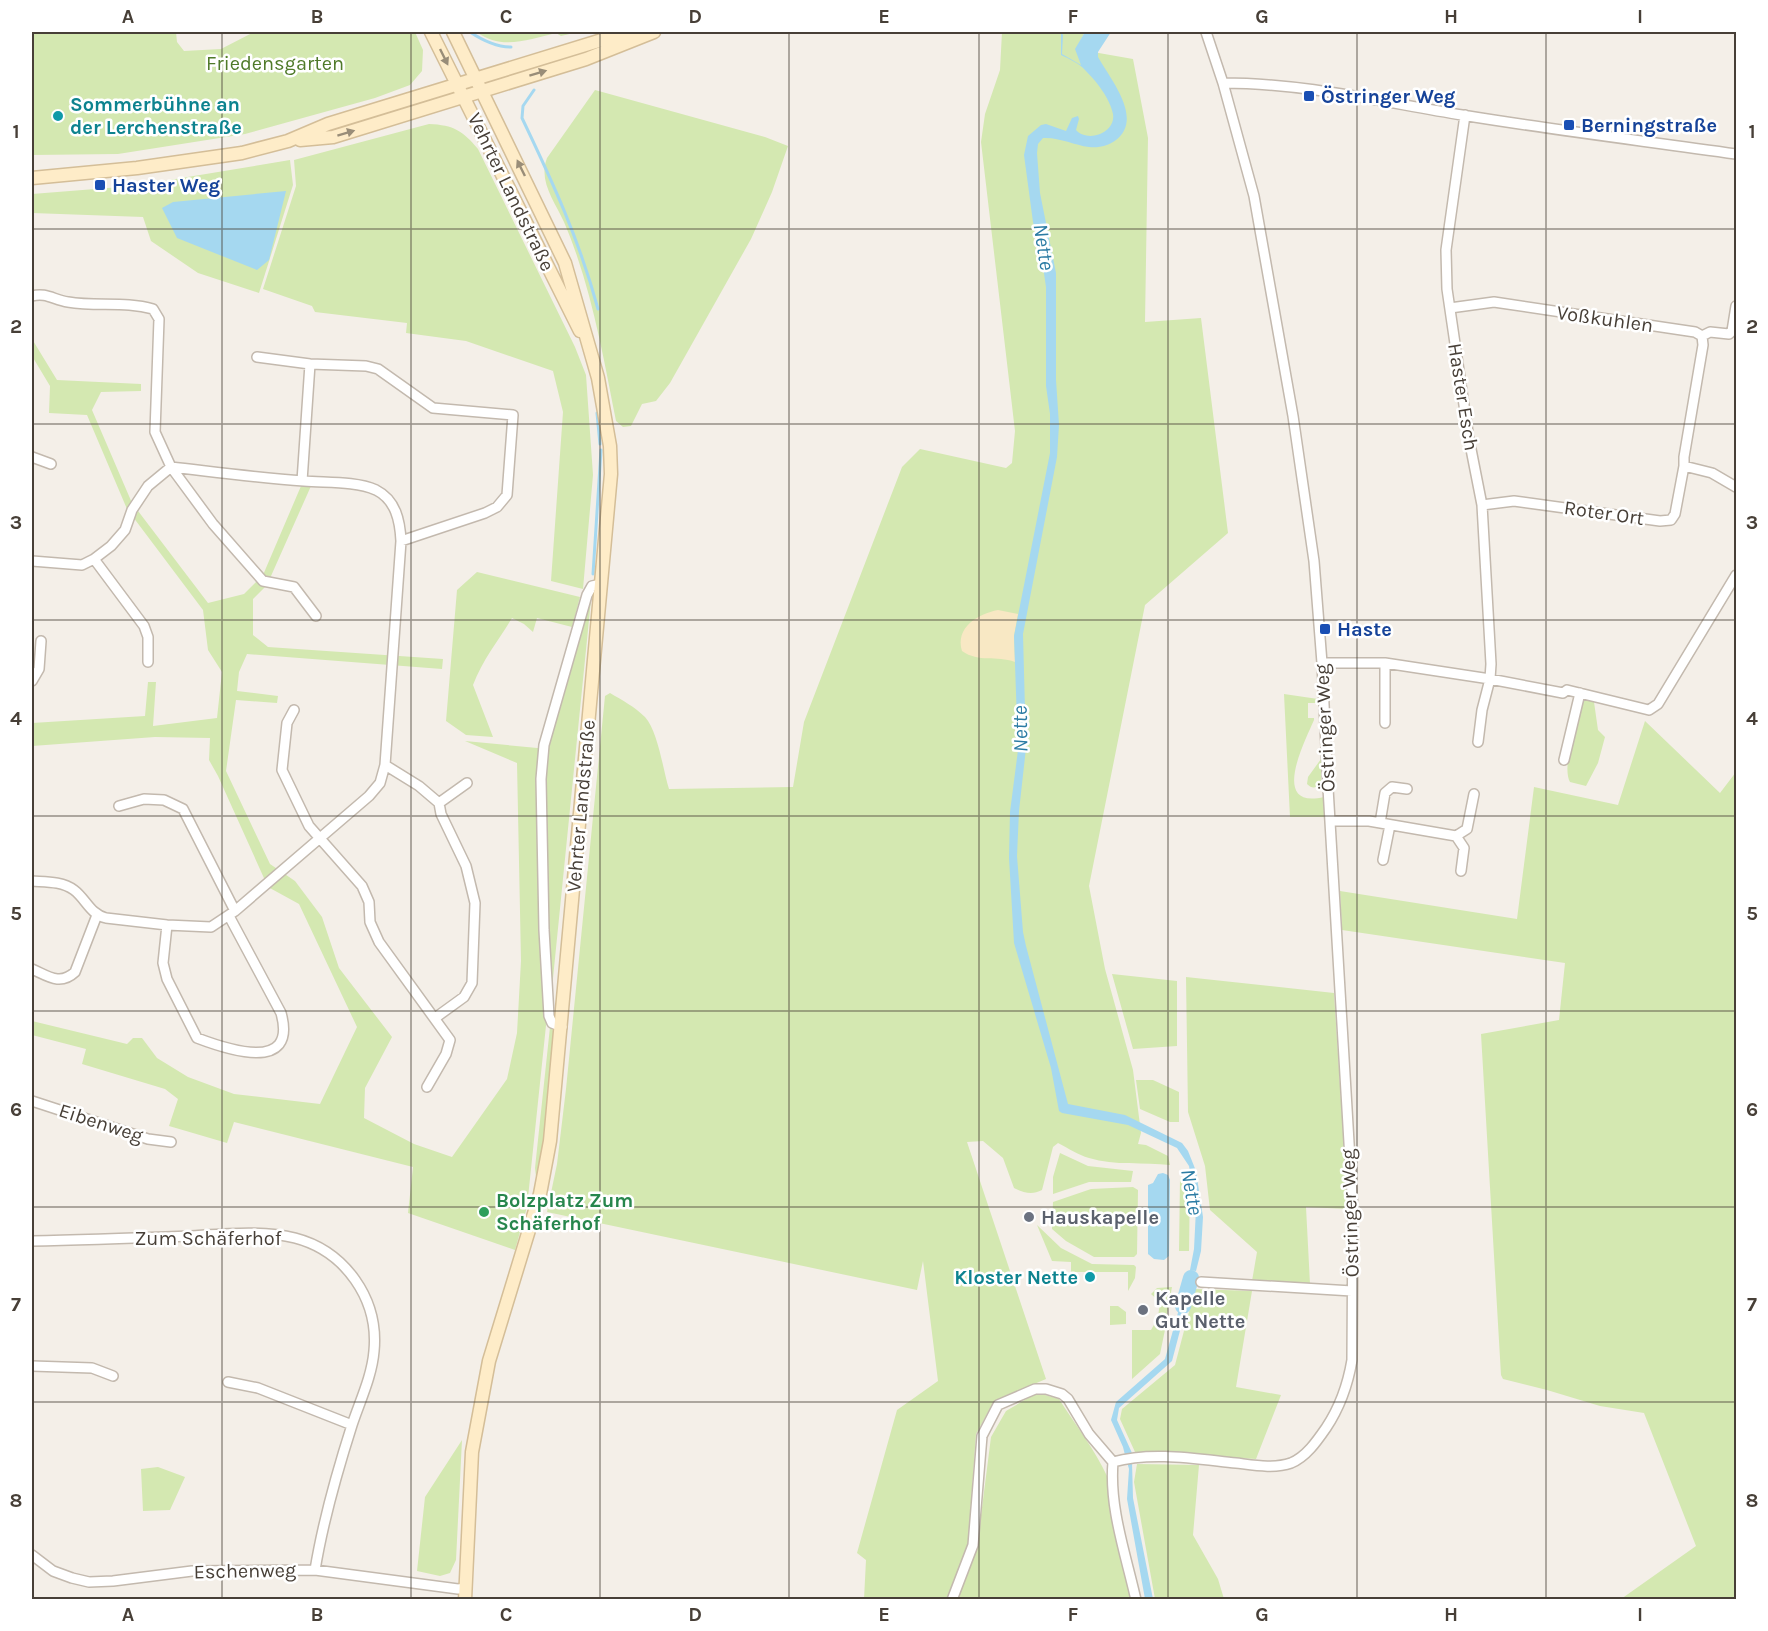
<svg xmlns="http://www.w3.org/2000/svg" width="1768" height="1631" font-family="Karla,sans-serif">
  <rect width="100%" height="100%" fill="#f4efe8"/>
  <path fill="#d4e8b1" d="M32,32H176L177,42L184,51L221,49L254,32H415L423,50L422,71L410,85L375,98L245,134L118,154L32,155Z
    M477,32H578L561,36L556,33C530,39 501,51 477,32Z
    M1002,32H1085L1076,49L1133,59L1148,138L1145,322L1201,318L1228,533L1145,605L1089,886L1105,969L1133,1070L1141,1133L1138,1144L1146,1145L1168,1156L1170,1165C1144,1162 1115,1166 1089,1158C1078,1155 1068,1148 1058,1143L1053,1147L1042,1190C1032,1195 1025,1193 1014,1188L1003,1158L983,1141L967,1142L1046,1379L994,1401L976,1434L968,1544L947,1599H864L866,1560L857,1553L897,1410L938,1381L923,1261L917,1290L547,1212L557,1164L566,1089L605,696L610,693C622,700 635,707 645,717C658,731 663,770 669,789L793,787L804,722L902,467L920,449L1006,468L1012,463L1015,431L981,142L985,114L1000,70Z
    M595,90L765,137L788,146L772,192L751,239L670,383L656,401L642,404L631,426L623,427L616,421C603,355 591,285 564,222C555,202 538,181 547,158Z
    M429,124C454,125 463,131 478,149L575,347L586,375L593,475L583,589L551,581L563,412L553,371L466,341L406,333L407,323L315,312L312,306L263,289L296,186L294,160Z
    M290,160L293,185L259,293L198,273L151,241L143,217L32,213V194L133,186Z
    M32,339L57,380L141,384V391L101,392L92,410L132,503L208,603L244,594L263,575L301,486H311L267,585L253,599V635L268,647L443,659L442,669L247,654L239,672L237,691L278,696L277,703L236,700L226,771L270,864L295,881L322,917L339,968L392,1037L365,1088L364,1118L414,1144L452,1157L507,1079L517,1033L521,961L517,763L465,741L548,749L591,600L551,998L547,1016L527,1207L515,1250L408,1213L413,1167L234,1122L227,1143L169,1126L178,1099L165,1089L82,1064L86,1049L32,1035V1021L127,1044L133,1038H142L157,1058L188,1077L234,1094L320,1104L357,1027L299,904L268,887L218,776L209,760L210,738L155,737L32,746V723L145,716L148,682H156L153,726L217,718L222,672L208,650L203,610L127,509L87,415L49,413L50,386L32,356Z
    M477,572L580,597L572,627L537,618L533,632L524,624L512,618C499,640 483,659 473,685L493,737L466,735L446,721L457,590Z
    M1284,694L1318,699V703H1308V718H1314V720C1305,741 1269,810 1324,797L1325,817H1290Z
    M1583,699L1594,702L1598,730L1605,737L1598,763L1586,786L1570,782C1561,767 1578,717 1583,699Z
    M1645,721L1720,793L1736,772V1599H1621L1696,1546L1644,1413L1600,1406L1547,1390L1503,1379L1501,1375L1481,1034L1559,1020L1565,963L1342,930L1340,891L1517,919L1534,787L1618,805Z
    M1321,759V785C1315,788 1312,789 1307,784L1308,777Z
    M1112,974L1177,981V1046L1133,1049Z
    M1186,977L1334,993L1348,1209L1306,1207L1310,1284L1252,1281L1257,1252L1210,1210L1205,1166L1188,1112Z
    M550,1027L556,1034L545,1140L537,1185L535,1168Z
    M1136,1080H1153L1179,1092V1122H1170L1140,1109Z
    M1060,1153L1088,1166L1133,1171L1131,1182H1089L1053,1194V1177Z
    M1180,1178H1190L1189,1251H1179Z
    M1133,1187L1138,1190L1137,1254L1134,1257H1094L1066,1241L1052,1229L1053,1202L1091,1189Z
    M1037,1225L1061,1248L1092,1264L1134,1265L1136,1267L1135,1278L1128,1291V1272H1071V1262L1052,1261Z
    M1172,1287L1166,1319L1158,1317L1160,1302L1151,1294L1157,1288Z
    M1195,1289L1252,1291L1236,1387L1281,1395L1256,1459L1135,1452L1120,1419L1122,1409L1175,1365Z
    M1110,1306H1118L1126,1312V1324L1110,1325Z
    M1155,1323L1166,1325L1160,1354L1132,1379V1330H1151Z
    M1033,1395H1045L1059,1399C1075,1424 1095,1450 1107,1476L1132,1599L957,1600L977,1547L991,1437L1006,1411Z
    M462,1440L456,1560L450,1573L440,1576L417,1571L425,1497Z
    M1137,1464L1199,1465L1193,1535L1218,1579L1224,1599H1155L1134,1482Z
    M158,1467L185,1477L170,1510L143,1511L141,1469Z"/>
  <path fill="#f8e8c4" d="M998,610L1018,614L1014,636L1015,662C996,655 979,663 962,651C955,627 978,614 998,610Z"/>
  <path fill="#a5d8f0" d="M1061,32L1063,35L1062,54L1081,65L1075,49L1085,32H1111L1098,52V57C1110,79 1144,118 1116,140C1108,146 1099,148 1089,147C1074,145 1059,137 1043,138L1038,144L1037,153L1040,193L1056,273V380L1059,425L1057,457L1023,634L1026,748L1019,811L1017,856L1023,932L1026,946L1068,1104L1125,1115L1182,1143L1188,1151L1196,1171L1203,1217L1201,1251L1196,1271L1190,1270L1194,1249L1196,1209L1189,1166L1177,1148L1128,1125L1062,1113L1059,1111L1051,1068L1014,943L1009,858L1010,812L1018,750L1014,636L1050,453V414L1046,386V287L1041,253L1033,222L1024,155L1028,136L1041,125L1046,124L1066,131L1072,118L1078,116L1079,119L1076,130C1088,143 1116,133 1113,114C1110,98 1096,81 1085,70C1079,63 1069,59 1061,55Z
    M286,191L269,260L257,270L177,238L162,208L173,202Z
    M1163,1173L1168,1175L1170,1180L1169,1256L1164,1260L1154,1259L1148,1254V1185L1153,1183L1158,1174Z
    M1186,1284L1192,1285L1172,1361L1119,1408L1117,1420L1132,1453L1125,1455L1123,1447L1111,1420L1116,1402L1165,1359Z
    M1127,1462H1132L1133,1498L1153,1599H1145L1127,1499L1129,1469Z"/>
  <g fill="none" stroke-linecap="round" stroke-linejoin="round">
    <path stroke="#a5d8f0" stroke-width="3" d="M470,32C482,40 496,47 511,47
      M534,90L523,106L522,118C553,183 579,239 598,309
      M597,413L600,444
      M593,574L601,450"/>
    <path stroke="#a5d8f0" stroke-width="16" d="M1183,1306L1191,1278"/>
    <defs>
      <path id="street" d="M1223,83C1304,83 1382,102 1462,115C1553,130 1645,141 1736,154
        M1465,115L1446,250L1447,289L1469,439L1482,505L1491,664L1490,679L1482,710L1478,742
        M32,296C46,292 54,300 68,302C96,307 125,301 153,309L159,319L155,432L171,467L213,524L263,581L294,587L316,616
        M1450,308L1494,302L1695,332L1702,336L1710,332L1729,334L1732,331L1736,306
        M257,357L310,364L366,366L378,369L433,408L513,415L507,495L497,507L485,513L401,541
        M32,457L51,464
        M1684,466L1712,473L1736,487
        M302,481L310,364
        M1482,505L1514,501L1660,521L1671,520L1675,514L1684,466V457L1703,345L1702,336
        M94,559L144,626L148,637V662
        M32,561L82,565L94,559L111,546L125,530L132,510L148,486L171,467C215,472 259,478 304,481C326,483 355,481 376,490C396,500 400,521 401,541L385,765L380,783L369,796L235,911L211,927L167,925L106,918C90,914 86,899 74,890C62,881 45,882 32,881
        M1322,663H1385L1490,679L1563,693L1567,690L1649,710L1658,704L1736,575
        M32,681L39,669L41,641
        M294,710L287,723L282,770L309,826L362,886L369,902L370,922L379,942L450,1040L446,1054L427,1087
        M1385,723V663
        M1564,760L1580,693
        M385,765L419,786L439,803L441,814L466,866L475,903L472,983L464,997L435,1018
        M439,803L467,783
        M119,806L144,799L164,800L183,809L235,911
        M1330,821H1369L1456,836L1467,829L1474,794
        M1380,823L1385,793L1392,787L1407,789
        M1456,836L1464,848L1461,871
        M1383,860L1390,825
        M167,925L163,963L167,979L197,1038C226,1049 298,1074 281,1013L229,916
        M32,969C48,976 60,986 75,972L97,915
        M562,1027L552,1023L549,1016L544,930L541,779L544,745L587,595L592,586L601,584
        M32,1101L148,1139L171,1142
        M32,1241C85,1240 138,1238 191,1236C223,1234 264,1230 295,1238C345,1251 379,1299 374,1351C372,1376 360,1401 352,1425C337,1472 323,1521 315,1570
        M1201,1282L1352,1291
        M32,1366L92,1368L113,1376
        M228,1382L258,1388L352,1425
        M1113,1462C1152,1451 1197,1459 1236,1463C1253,1465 1274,1469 1291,1463C1306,1457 1317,1441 1326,1428C1340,1407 1348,1384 1352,1360L1353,1210L1328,788L1322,663L1314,561L1293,416L1254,196L1223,83L1206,32
        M1113,1462C1109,1508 1126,1555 1136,1600
        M32,1555L53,1571L72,1578L89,1582L113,1581L192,1571L315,1570L458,1589L466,1588
        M952,1600L973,1545L982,1436L998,1405L1035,1389H1046L1062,1394L1068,1399L1089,1434L1113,1462"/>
      <path id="secondary" d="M431,32L580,331
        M453,32L565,263L598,378L610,446L611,474L550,1141L540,1194L489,1361L472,1452L465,1600
        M300,140L333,137L586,59L654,32
        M32,178L137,168L242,153L288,141L328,124L628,32"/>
    </defs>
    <use href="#street" stroke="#c3b9ae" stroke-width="12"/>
    <use href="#secondary" stroke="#d4be98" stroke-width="15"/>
    <use href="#street" stroke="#fff" stroke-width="9"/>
    <use href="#secondary" stroke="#feecc8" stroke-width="12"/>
  </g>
  <defs><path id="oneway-solid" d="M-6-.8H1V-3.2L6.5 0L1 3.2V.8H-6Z" transform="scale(1.5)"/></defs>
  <g fill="#998d78">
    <use href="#oneway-solid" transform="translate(444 57) rotate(64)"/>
    <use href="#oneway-solid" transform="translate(538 73) rotate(-17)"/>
    <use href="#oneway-solid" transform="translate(346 133) rotate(-17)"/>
    <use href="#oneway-solid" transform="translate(521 168) rotate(-116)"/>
  </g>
  <path fill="none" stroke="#473f37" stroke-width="1.5" stroke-opacity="0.55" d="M222,32V1600M411,32V1600M600,32V1600M789,32V1600M979,32V1600M1168,32V1600M1357,32V1600M1546,32V1600M32,229H1736M32,424H1736M32,620H1736M32,816H1736M32,1011H1736M32,1207H1736M32,1402H1736"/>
  <g fill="#1a4fb4" stroke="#fff" stroke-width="2">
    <rect x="1303" y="90" width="12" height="12" rx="3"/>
    <rect x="1563" y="119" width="12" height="12" rx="3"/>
    <rect x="94" y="179" width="12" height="12" rx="3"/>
    <rect x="1319" y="623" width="12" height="12" rx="3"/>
  </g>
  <g fill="#0f9aa8" stroke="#fff" stroke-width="2">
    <circle cx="58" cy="116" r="6"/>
    <circle cx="1090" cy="1277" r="6"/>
  </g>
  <circle fill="#2e9e5b" stroke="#fff" stroke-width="2" cx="484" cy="1212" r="6"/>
  <g fill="#6b7280" stroke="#fff" stroke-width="2">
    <circle cx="1029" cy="1217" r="6"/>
    <circle cx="1143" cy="1310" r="6"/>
  </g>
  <g text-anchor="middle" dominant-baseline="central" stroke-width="5" stroke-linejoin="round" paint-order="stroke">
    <g font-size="20" fill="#4f7a29" stroke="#fff">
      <text x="275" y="63">Friedensgarten</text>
    </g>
    <g font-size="20" font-weight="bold" fill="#164399" stroke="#fff" text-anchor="start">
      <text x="1321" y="96">Östringer Weg</text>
      <text x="1581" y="125">Berningstraße</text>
      <text x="112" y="185">Haster Weg</text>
      <text x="1337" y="629">Haste</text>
    </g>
    <g font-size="20" font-weight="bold" fill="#0d838f" stroke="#fff" text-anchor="start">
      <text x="70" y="104">Sommerbühne an<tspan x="70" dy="23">der Lerchenstraße</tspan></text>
      <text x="1078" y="1277" text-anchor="end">Kloster Nette</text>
    </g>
    <g font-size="20" fill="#473f37" stroke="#fff">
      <text transform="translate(511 192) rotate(64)">Vehrter Landstraße</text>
      <text transform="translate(1605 319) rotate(8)">Voßkuhlen</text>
      <text transform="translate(1463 397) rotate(81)">Haster Esch</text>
      <text transform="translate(1604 513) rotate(8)">Roter Ort</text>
      <text transform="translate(1325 728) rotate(-93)">Östringer Weg</text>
      <text transform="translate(581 806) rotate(-85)">Vehrter Landstraße</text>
      <text transform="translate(101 1123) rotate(18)">Eibenweg</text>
      <text transform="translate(1350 1213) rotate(-92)">Östringer Weg</text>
      <text x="208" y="1238">Zum Schäferhof</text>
      <text transform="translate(245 1571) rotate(-1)">Eschenweg</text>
    </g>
    <g font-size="20" font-weight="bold" fill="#27864d" stroke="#fff" text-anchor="start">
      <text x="496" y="1200">Bolzplatz Zum<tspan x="496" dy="23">Schäferhof</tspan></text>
    </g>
    <g font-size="20" font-weight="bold" fill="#5b616d" stroke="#fff" text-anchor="start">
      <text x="1041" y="1217">Hauskapelle</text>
      <text x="1155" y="1298">Kapelle<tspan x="1155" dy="23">Gut Nette</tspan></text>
    </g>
    <g font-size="21" font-style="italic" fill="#2c7ca4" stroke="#fff">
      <text transform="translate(1044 247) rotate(81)">Nette</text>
      <text transform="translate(1020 729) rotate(-91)">Nette</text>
      <text transform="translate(1192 1192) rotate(80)">Nette</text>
    </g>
  </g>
  <rect width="1768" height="1631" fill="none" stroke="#ffffff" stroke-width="66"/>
  <rect x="33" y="33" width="1702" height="1565" fill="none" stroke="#473f37" stroke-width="2"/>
  <g font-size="20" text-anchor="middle" font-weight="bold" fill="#473f37">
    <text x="128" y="23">A</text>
    <text x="317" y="23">B</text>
    <text x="506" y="23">C</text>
    <text x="695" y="23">D</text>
    <text x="884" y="23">E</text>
    <text x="1073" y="23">F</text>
    <text x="1262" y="23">G</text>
    <text x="1451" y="23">H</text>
    <text x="1640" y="23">I</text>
    <text x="16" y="138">1</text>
    <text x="1752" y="138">1</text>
    <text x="16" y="333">2</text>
    <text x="1752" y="333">2</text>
    <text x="16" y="529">3</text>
    <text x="1752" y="529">3</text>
    <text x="16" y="725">4</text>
    <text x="1752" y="725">4</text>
    <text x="16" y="920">5</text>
    <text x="1752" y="920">5</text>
    <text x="16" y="1116">6</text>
    <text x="1752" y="1116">6</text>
    <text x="16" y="1311">7</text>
    <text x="1752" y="1311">7</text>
    <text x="16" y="1507">8</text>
    <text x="1752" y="1507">8</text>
    <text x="128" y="1621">A</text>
    <text x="317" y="1621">B</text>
    <text x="506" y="1621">C</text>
    <text x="695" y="1621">D</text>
    <text x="884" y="1621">E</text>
    <text x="1073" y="1621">F</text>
    <text x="1262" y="1621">G</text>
    <text x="1451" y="1621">H</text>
    <text x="1640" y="1621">I</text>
  </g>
</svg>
